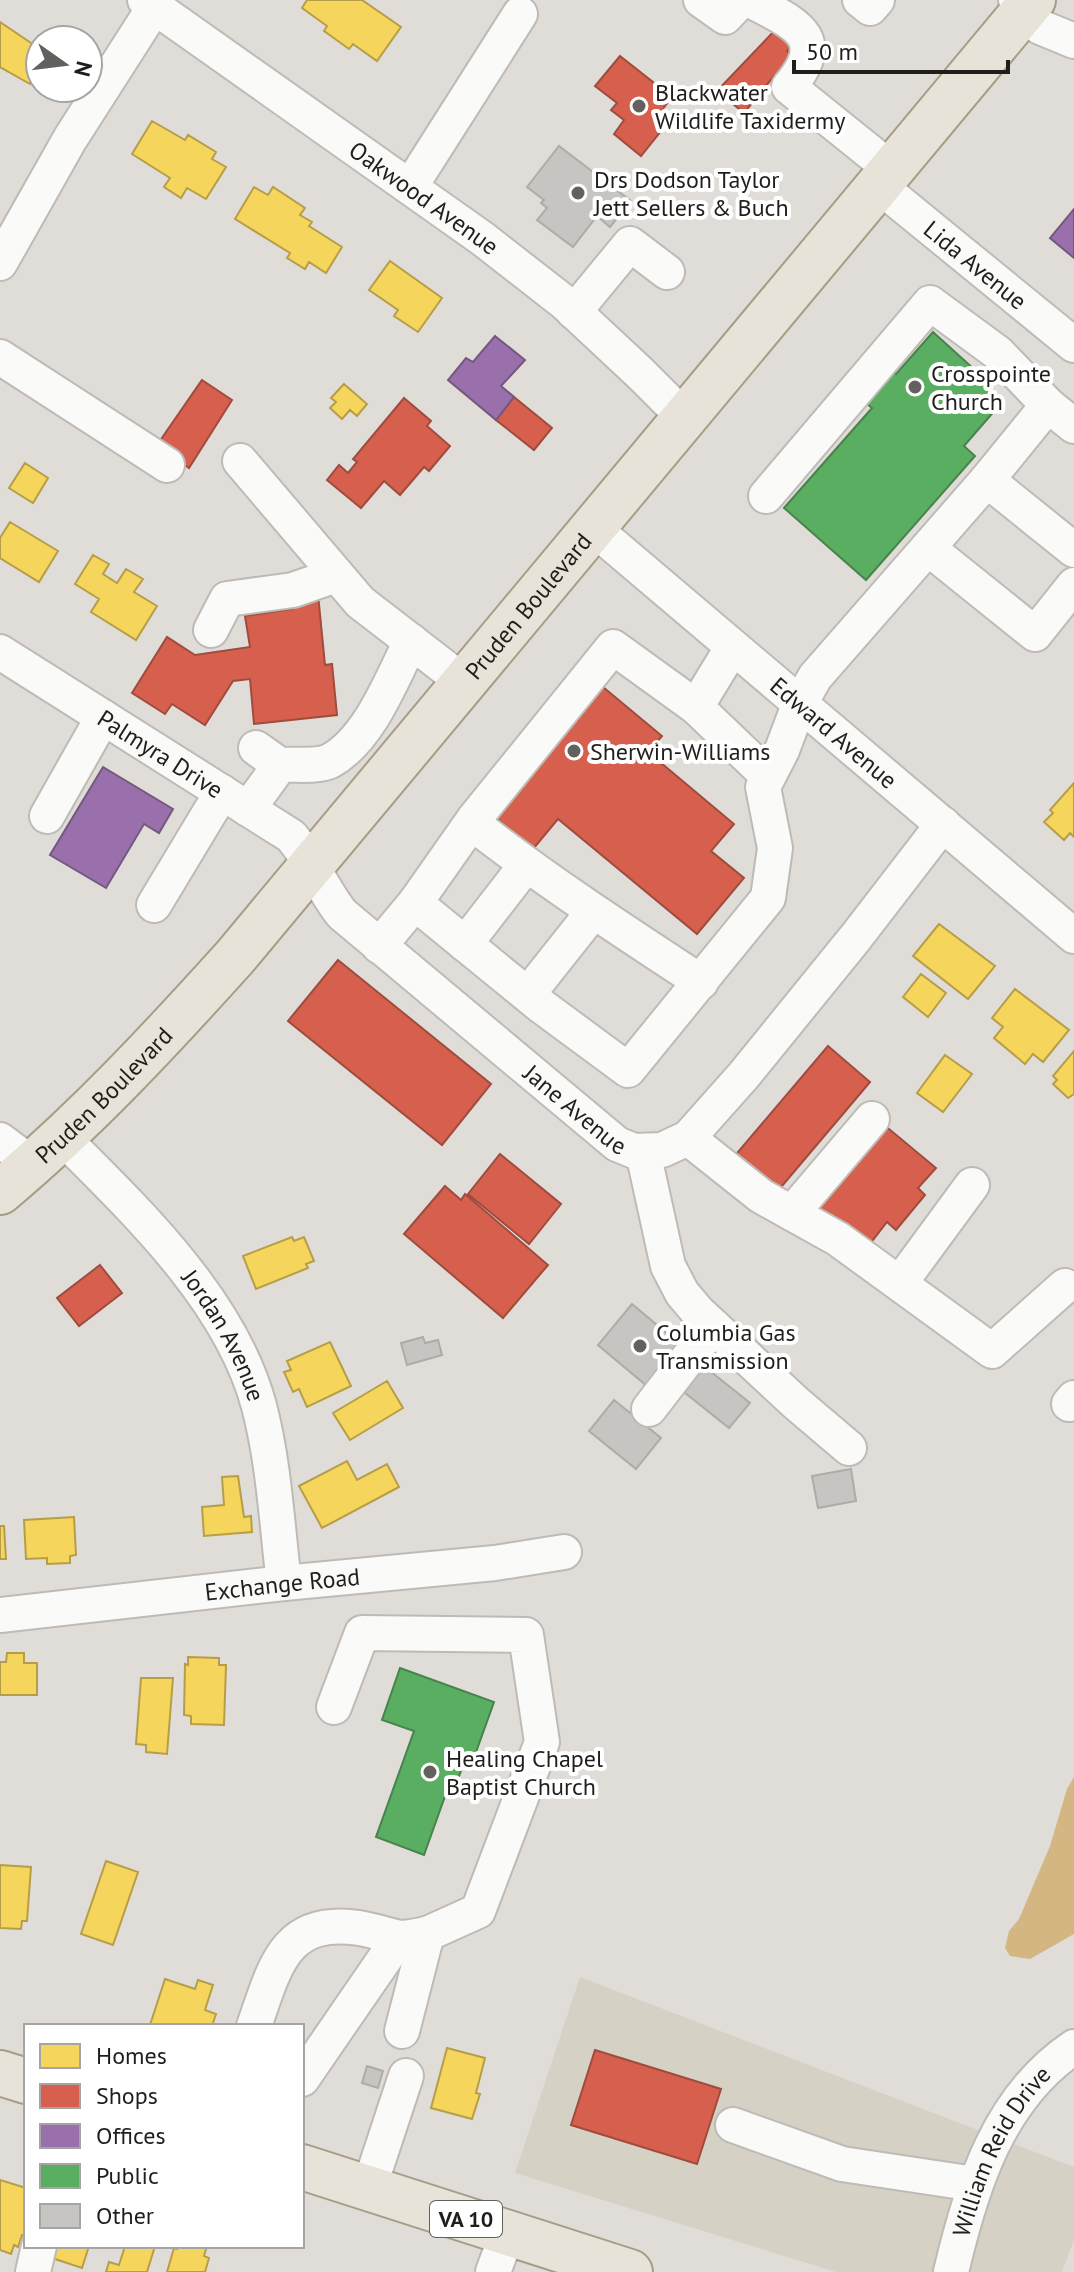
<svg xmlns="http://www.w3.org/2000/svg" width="1074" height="2272" font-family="'PT Sans',sans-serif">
  <rect width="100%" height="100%" fill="#e0ddd8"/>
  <path fill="#d6d1c5" d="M580,1977L1074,2167V2240L1062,2272H836L515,2173Z"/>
  <path fill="#d3b681" d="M1074,1777V1934L1030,1959L1010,1956L1005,1948L1009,1931L1019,1919L1050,1846L1067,1789Z"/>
  <path fill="#f6d55c" stroke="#b69e48" stroke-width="2" d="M307,0H362L401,27L377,61L353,44L349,49L324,31L327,26L302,8Z
    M0,22L40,49V67L30,84L0,67Z
    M152,121L185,140L188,135L216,152L212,159L226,167L206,199L187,188L181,198L164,187L170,178L132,154Z
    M254,187L268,195L273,187L305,208L300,215L312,222L309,226L342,247L326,273L309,262L305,269L287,258L290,253L235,219Z
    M390,261L442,298L418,332L394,316L398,310L369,290Z
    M344,384L367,404L357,416L350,410L342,419L330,408L336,402L331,398Z
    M25,463L48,478L33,503L9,488Z
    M10,522L58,551L39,582L0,558V538Z
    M93,555L109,564L103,574L117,583L126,569L143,579L134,592L157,606L136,640L91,612L99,599L75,584Z
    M1074,783V837L1070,833L1064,840L1044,822L1053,813L1050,810Z
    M939,924L995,966L968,999L913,956Z
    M921,974L946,993L928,1017L903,997Z
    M1015,989L1069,1030L1043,1062L1033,1054L1025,1064L994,1038L1003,1027L992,1018Z
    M1074,1051V1094L1068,1098L1053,1084L1057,1080L1053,1076Z
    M945,1055L972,1074L943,1112L917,1093Z
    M292,1237L294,1241L304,1237L314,1261L306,1264L308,1268L256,1289L243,1256Z
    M330,1342L351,1386L307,1407L299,1389L293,1392L284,1372L291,1370L287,1361Z
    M387,1381L403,1408L350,1440L333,1413Z
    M347,1461L357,1480L387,1464L399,1487L322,1528L299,1486Z
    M238,1476L244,1517L251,1516L252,1532L204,1536L202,1507L224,1505L222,1477Z
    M74,1517L76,1555L70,1556V1563L47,1564V1558L26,1559L24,1520Z
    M0,1526H4L6,1559H0Z
    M7,1653H24V1663H37V1695H0V1662H6Z
    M188,1657L219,1658V1665H226L224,1725L191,1724V1716L184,1715L185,1664L188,1665Z
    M141,1678H173L167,1754L146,1752V1745L136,1744Z
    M106,1861L138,1872L113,1945L81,1934Z
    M0,1865L31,1867L27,1921H22L21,1929L0,1928Z
    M165,1979L195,1989L198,1980L213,1985L205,2010L216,2014L212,2026L150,2025Z
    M447,2048L485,2058L476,2093L480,2094L472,2119L431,2108Z
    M0,2180L26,2188V2236L22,2235L18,2247L14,2245L11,2254L0,2250Z
    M46,2246H89L82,2268L43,2255Z
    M125,2246H155L147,2272H106L109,2262L119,2265Z
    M178,2246H207L204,2256L209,2258L205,2272H167L174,2248L177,2249Z"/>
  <path fill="#d6604d" stroke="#9f4c3e" stroke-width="2" d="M777,28L795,42L787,51L793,56L779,80L774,76L744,113L717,91Z
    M620,56L672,97L656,118L665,126L641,156L614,134L624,120L611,110L617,103L595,86Z
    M202,380L232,400L189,468L157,445Z
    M514,397L552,428L534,450L496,420Z
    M404,398L431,421L427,426L450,446L429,471L424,467L400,495L384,481L361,508L327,480L339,465L348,473L357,462L353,459Z
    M318,594L325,665L332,664L337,715L254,724L250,679L233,681L205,725L172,704L165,714L132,693L167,637L195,655L250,647L245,616L292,609L290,598Z
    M603,687L662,736L648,752L734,824L711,851L744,878L697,934L558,819L533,849L495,817Z
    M338,960L491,1084L442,1145L288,1021Z
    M828,1046L870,1082L776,1193L732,1159Z
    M883,1124L936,1168L918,1188L925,1195L896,1230L887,1222L866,1249L815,1207Z
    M500,1154L561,1204L529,1244L468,1194Z
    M445,1186L461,1200L465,1194L548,1265L503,1318L404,1234Z
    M100,1265L122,1293L79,1326L57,1298Z
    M595,2050L721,2089L697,2164L571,2125Z"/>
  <path fill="#9970ab" stroke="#755780" stroke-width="2" d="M1074,209V258L1050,238Z
    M495,336L525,360L501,386L514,397L496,420L448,380L466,358L473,362Z
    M103,767L173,809L159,833L144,824L106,888L50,855Z"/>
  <path fill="#5aae61" stroke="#49834c" stroke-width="2" d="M933,332L986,380L983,383L1003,401L964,446L975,456L866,580L784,508L872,408L861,399L888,367L896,374Z
    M400,1668L494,1702L475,1755L468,1752L454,1790L448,1788L424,1855L376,1837L414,1731L382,1720Z"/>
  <path fill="#c7c5c1" stroke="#adaca8" stroke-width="2" d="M559,146L631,201L610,227L597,216L573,247L537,220L547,208L541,203L544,200L527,187Z
    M632,1304L682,1346L648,1387L598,1345Z
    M423,1337L425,1343L438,1340L442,1355L407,1365L401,1343Z
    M700,1363L750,1403L729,1428L679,1388Z
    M614,1400L661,1438L636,1469L589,1431Z
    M851,1469L856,1501L818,1508L812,1476Z
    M367,2066L383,2071L378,2088L362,2083Z"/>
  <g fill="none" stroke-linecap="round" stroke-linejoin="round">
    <defs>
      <g id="minor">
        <path id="s1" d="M145,0L483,239L565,303L641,374L685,418"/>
        <path d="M701,0L725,17L741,0"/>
        <path d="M750,0C793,23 832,36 789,87L891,169"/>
        <path d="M860,0L870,8L877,0"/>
        <path d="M1016,0L1040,27L1074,41"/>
        <path id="s2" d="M878,185L1074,345"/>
        <path d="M410,187L520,14"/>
        <path d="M0,263L70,139L155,6"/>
        <path d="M574,312L630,244L667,272"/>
        <path d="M0,357L167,465"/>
        <path d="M240,461L360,602L465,683"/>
        <path d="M987,480L1074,550"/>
        <path d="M766,496L930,303L998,353L1048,405"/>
        <path id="s3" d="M593,528L1074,936"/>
        <path d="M928,548L1035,634L1074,585"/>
        <path d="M211,630L227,599L293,590L336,575"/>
        <path d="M732,648L696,707L768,776"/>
        <path id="s4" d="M0,652L291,836C312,860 322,889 342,914L617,1144L634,1151L662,1150L688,1138L744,1075L856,937L943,824"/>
        <path d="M256,748L280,765"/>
        <path d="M248,809L280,765C294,764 318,767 330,761C369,740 392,679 411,641"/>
        <path d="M47,816L103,717"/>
        <path d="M472,823C545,880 623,931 701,982"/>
        <path d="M415,903L474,819L613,647L696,707"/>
        <path d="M154,905L222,792"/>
        <path d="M465,944L526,865"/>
        <path d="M379,946L415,903L540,1005L628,1070L768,898L775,848L763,787L782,750L799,705L815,677L987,480L1048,405L1074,426"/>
        <path d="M528,994L593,912"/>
        <path id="s5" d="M62,1137C137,1212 231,1301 259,1406C274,1463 277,1525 284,1583"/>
        <path d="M688,1138L761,1196L838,1239L992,1351L1065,1286"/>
        <path d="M0,1140L32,1164"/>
        <path d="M643,1152L668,1266L682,1293L698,1312L796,1403L849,1448"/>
        <path d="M792,1213L872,1119"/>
        <path d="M900,1283L972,1185"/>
        <path d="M1069,1404L1074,1398"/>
        <path d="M649,1409L713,1326"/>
        <path id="s6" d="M0,1615L284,1583L495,1563L564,1552"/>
        <path d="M334,1707L362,1633L526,1635L542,1742L478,1911L427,1934L402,2031"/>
        <path d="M254,2026C275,1967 284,1917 359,1928C372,1930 383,1934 396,1937C405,1939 417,1936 427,1934"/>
        <path d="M302,2079L399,1938"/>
        <path d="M733,2125L842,2164L975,2184"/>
        <path d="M369,2188L406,2076"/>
        <path d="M33,2272L39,2246"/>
        <path d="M493,2272L508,2232"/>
        <path id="s7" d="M951,2272C971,2187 998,2098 1074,2047"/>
      </g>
      <g id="major">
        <path id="s8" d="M0,1192C85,1121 161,1039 235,957L1033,0"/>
        <path d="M0,2073L26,2081"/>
        <path d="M302,2167L630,2272"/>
      </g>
    </defs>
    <use href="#minor" stroke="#bebbb7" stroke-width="38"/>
    <use href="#major" stroke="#a69d87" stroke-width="48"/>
    <use href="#minor" stroke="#fafaf9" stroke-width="34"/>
    <use href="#major" stroke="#e8e3d8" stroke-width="44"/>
  </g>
  <g fill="#63615d" stroke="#fff" stroke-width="3">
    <circle cx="639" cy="106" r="8"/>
    <circle cx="578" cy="193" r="8"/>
    <circle cx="915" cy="387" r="8"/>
    <circle cx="574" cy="751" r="8"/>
    <circle cx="640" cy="1346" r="8"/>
    <circle cx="430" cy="1772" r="8"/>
  </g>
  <g text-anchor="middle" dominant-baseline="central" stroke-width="8" stroke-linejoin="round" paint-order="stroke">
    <rect fill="#fff" stroke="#63625f" stroke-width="2" x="430" y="2201" width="72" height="36" rx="6"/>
    <g font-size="22" font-weight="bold" fill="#201e1b">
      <text x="466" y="2219">VA 10</text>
    </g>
    <g font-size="24" fill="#201e1b" stroke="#fff" text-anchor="start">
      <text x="655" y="92">Blackwater<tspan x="655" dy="28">Wildlife Taxidermy</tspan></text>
      <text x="594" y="179">Drs Dodson Taylor<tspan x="594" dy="28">Jett Sellers &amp; Buch</tspan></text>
      <text x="931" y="373">Crosspointe<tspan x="931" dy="28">Church</tspan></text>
      <text x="590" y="751">Sherwin-Williams</text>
      <text x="656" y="1332">Columbia Gas<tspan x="656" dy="28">Transmission</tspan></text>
      <text x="446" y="1758">Healing Chapel<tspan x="446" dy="28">Baptist Church</tspan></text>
    </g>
    <g font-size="24" fill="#201e1b" stroke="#fff">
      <text stroke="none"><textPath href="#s1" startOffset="342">Oakwood Avenue</textPath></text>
      <text stroke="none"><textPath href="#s2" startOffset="126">Lida Avenue</textPath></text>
      <text stroke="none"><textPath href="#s8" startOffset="790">Pruden Boulevard</textPath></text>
      <text stroke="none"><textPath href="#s3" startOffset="316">Edward Avenue</textPath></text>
      <text stroke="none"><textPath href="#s4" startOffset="190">Palmyra Drive</textPath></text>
      <text stroke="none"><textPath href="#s8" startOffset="142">Pruden Boulevard</textPath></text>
      <text stroke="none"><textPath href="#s4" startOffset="742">Jane Avenue</textPath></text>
      <text stroke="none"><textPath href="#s5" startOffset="258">Jordan Avenue</textPath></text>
      <text stroke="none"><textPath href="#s6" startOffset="284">Exchange Road</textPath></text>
      <text stroke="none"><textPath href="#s7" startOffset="132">William Reid Drive</textPath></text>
    </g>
  </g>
  <rect x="24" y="2024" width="280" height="224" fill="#ffffff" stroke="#a6a5a4" stroke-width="2"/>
  <rect x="40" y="2044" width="40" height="24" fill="#f6d55c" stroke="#a6a5a4" stroke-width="2"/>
  <text x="96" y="2064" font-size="24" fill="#201e1b">Homes</text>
  <rect x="40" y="2084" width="40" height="24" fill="#d6604d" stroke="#a6a5a4" stroke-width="2"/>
  <text x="96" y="2104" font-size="24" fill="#201e1b">Shops</text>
  <rect x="40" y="2124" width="40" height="24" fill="#9970ab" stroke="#a6a5a4" stroke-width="2"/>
  <text x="96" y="2144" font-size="24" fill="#201e1b">Offices</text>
  <rect x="40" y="2164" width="40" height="24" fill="#5aae61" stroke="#a6a5a4" stroke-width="2"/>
  <text x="96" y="2184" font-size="24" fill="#201e1b">Public</text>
  <rect x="40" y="2204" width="40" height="24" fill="#c7c5c1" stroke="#a6a5a4" stroke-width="2"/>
  <text x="96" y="2224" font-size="24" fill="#201e1b">Other</text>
  <g transform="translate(64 64) rotate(104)"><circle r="38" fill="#ffffff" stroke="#a6a5a4" stroke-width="2"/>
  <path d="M0-6L14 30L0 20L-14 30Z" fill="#63615d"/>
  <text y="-12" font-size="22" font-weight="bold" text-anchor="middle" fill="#201e1b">N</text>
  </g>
  <path d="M794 60v12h214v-12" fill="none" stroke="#201e1b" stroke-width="4"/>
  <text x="806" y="60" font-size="24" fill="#201e1b" stroke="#ffffff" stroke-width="6" paint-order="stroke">50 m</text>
</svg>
